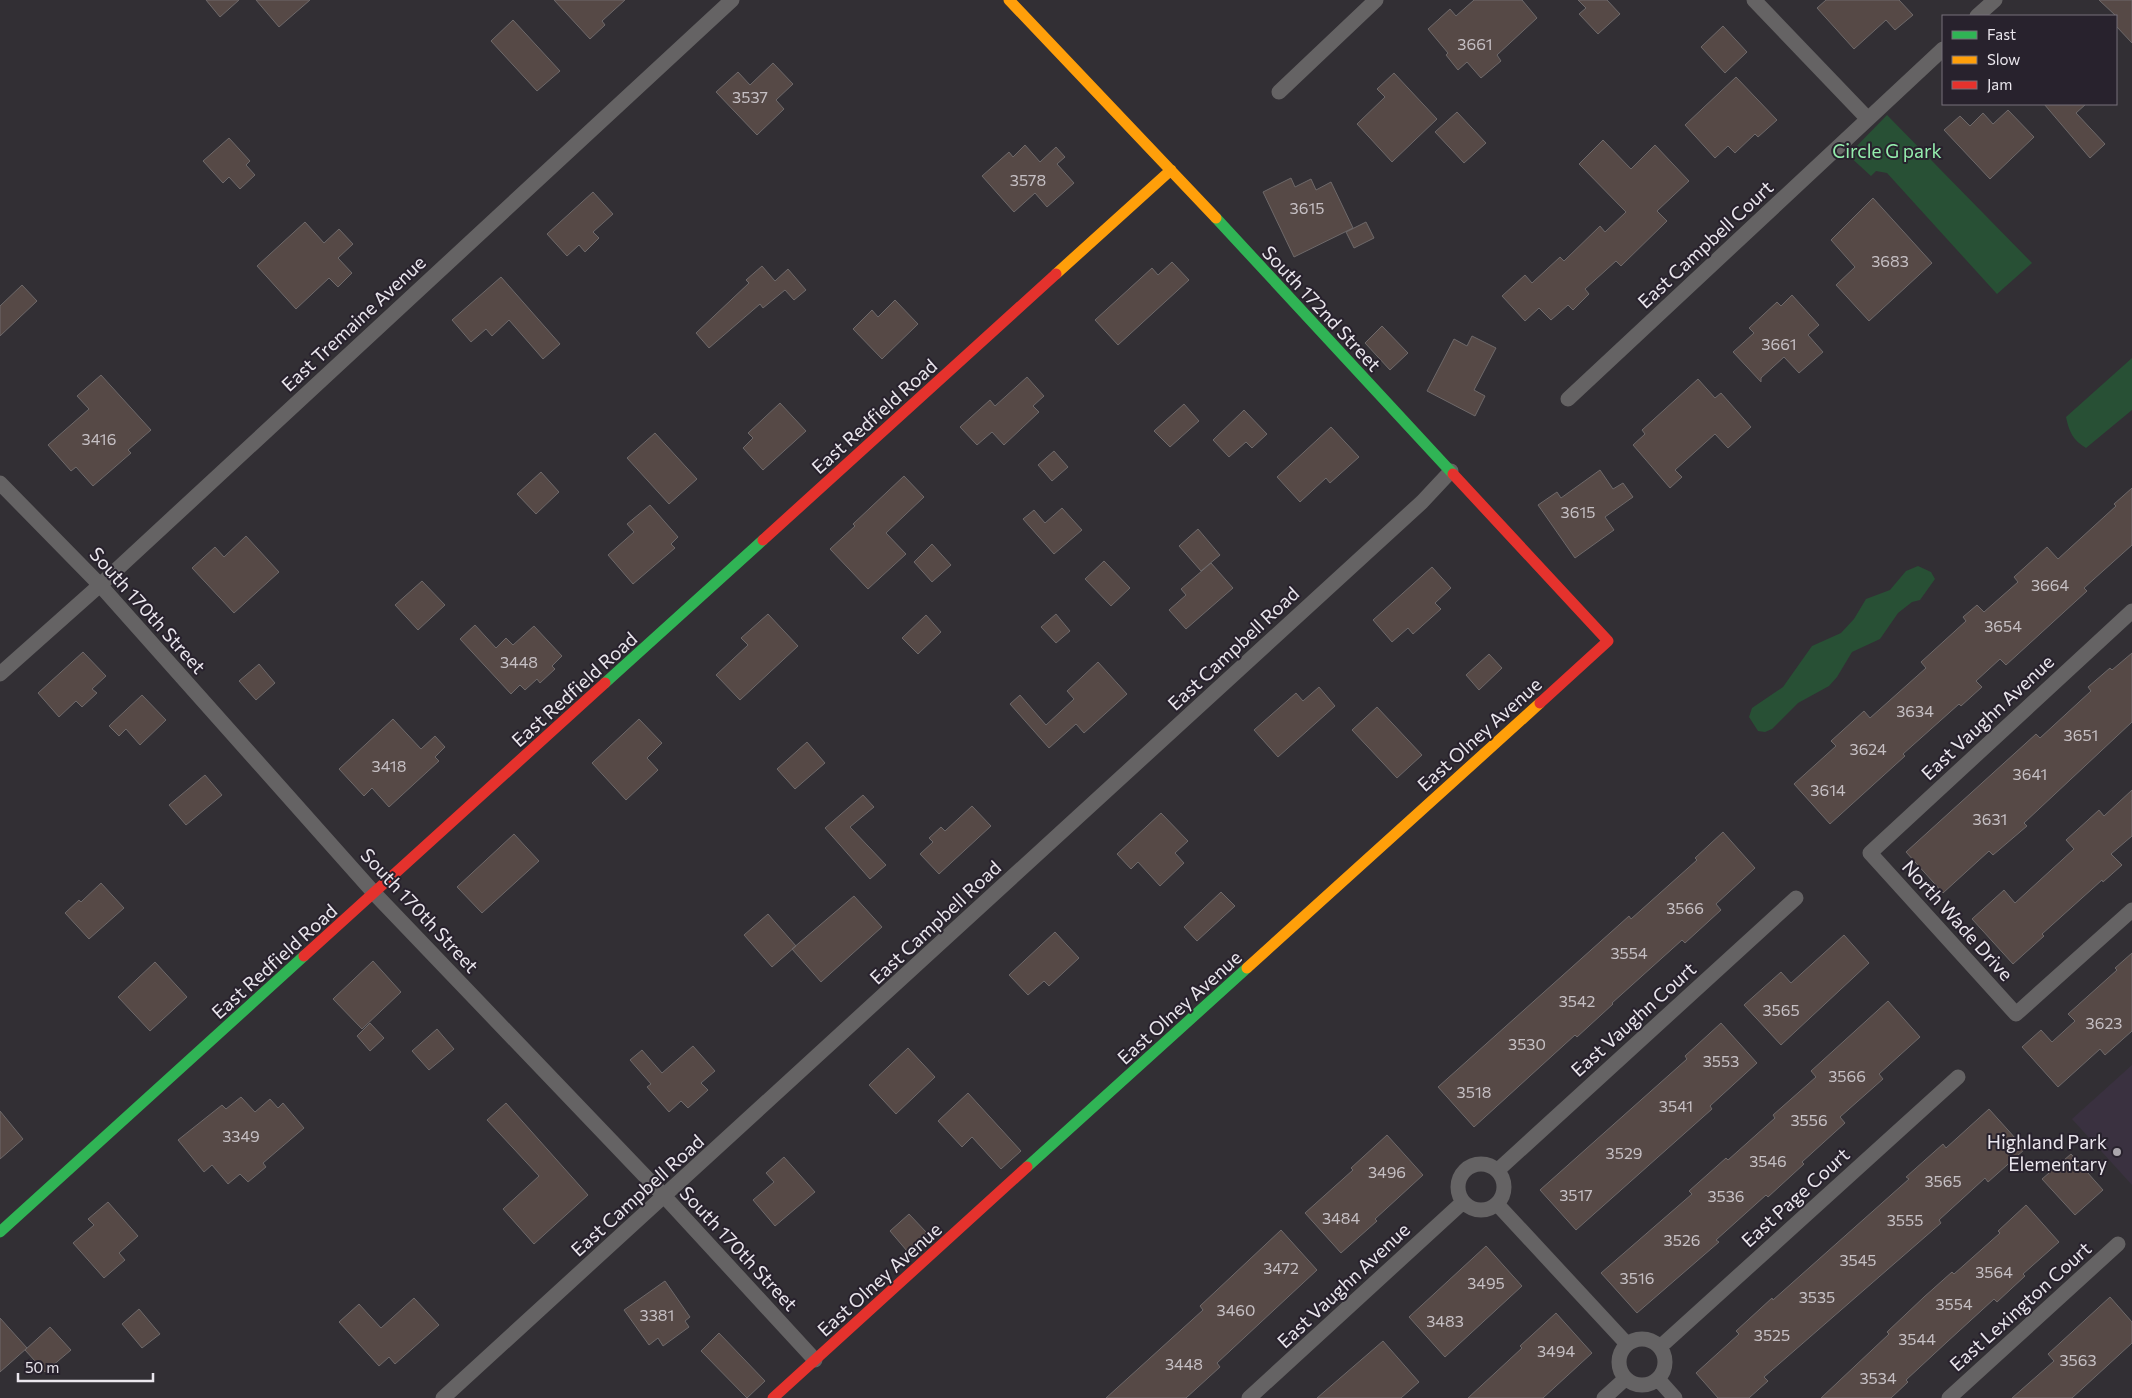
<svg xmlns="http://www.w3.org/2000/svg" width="2132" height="1398" font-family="Commissioner,sans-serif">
  <rect width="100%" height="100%" fill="#322f34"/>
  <path fill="#3a3140" d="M2132,1065V1185L2072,1119Z"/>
  <path fill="#285035" d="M1887,115L2032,263L1997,294L1887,173L1876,171L1871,176L1848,155Z
    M2132,358V410L2086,448C2073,440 2069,432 2066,417Z
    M1918,566L1931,572L1935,579L1920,600L1912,602L1898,613L1880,639L1852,652L1837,677L1829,686L1798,703L1772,729L1765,732L1758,731L1749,717L1752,708L1783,687L1812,646L1841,633L1854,619L1866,599L1890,590L1906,571Z"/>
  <path fill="#564946" stroke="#6e696a" d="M206,0H239L220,17Z
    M256,0H310L279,27Z
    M554,0H625L602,21L605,25L590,39Z
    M1474,0H1522L1537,18L1497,55L1501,61L1481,78L1467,62L1458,70L1446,55L1448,53L1428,29L1450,9L1456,16Z
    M1578,0H1607L1620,14L1598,34L1579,14L1586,8Z
    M1826,0H1899L1913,15L1895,30L1886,20L1854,49L1817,8Z
    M2099,0H2132V43L2116,26V16Z
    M513,20L560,71L537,91L491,41Z
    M1723,26L1747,52L1725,73L1701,47Z
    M773,63L793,84L776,100L784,109L757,135L716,92L738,72L750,85Z
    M1394,73L1437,119L1392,162L1357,124L1385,97L1377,89Z
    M1736,77L1777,120L1758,137L1755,134L1735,153L1728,146L1715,158L1685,125Z
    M2044,104H2086L2076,113L2105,144L2090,158Z
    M2008,110L2034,137L1990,179L1944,130L1960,116L1970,126L1983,113L1993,124Z
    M1457,112L1486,143L1464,163L1435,132Z
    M229,138L250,161L246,165L255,175L240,189L229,177L223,183L203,161Z
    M1603,140L1631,169L1655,145L1689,181L1657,211L1667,221L1621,266L1616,261L1585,289L1589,294L1573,310L1568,305L1551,320L1539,308L1525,321L1502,296L1525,275L1532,283L1560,257L1564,261L1600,226L1605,232L1626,212L1579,164Z
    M1025,145L1040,162L1056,147L1065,157L1057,164L1074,183L1047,207L1035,193L1014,212L982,176L1009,152L1013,157Z
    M1291,178L1295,187L1311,179L1316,190L1331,182L1353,228L1294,257L1263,192Z
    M593,192L613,214L593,232L599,238L585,252L579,245L567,256L547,234Z
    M1873,198L1932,263L1869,321L1836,285L1855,267L1831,240Z
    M305,222L324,243L339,229L353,244L338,258L352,273L338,287L329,278L296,309L257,266Z
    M1366,222L1374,238L1354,248L1346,232Z
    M1172,262L1189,280L1118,345L1095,320L1152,268L1158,275Z
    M762,266L775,281L788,269L806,290L794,300L785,290L763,308L760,304L709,348L696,333L749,283L746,280Z
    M501,277L560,344L543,359L509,320L492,336L486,329L471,342L452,320Z
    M22,285L37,301L0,336V306Z
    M1792,295L1819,325L1808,335L1823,352L1799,373L1784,357L1761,378V382L1733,352L1754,333L1749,328L1777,302L1781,306Z
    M895,300L918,324L882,359L853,329L872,310L878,317Z
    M1382,326L1408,353L1390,370L1365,343Z
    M1472,336L1496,348L1474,390L1485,396L1475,416L1427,391L1454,339L1467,346Z
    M101,375L151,430L128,450L131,453L93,486L76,467L71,471L48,445L89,409L77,396Z
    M1027,377L1044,396L1033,406L1039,412L1004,445L992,432L977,445L960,427L990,400L995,406Z
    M1698,379L1715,398L1721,393L1751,427L1728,448L1715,434L1675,470L1682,477L1670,488L1633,445L1645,434L1642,430Z
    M780,403L806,431L763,470L743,448L753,438L748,433Z
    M1184,404L1199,421L1170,447L1154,431Z
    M1244,410L1267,434L1252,448L1246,442L1229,457L1213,440Z
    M1331,427L1359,457L1330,483L1326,478L1300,502L1277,477Z
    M655,433L697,479L669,504L627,458Z
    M1054,451L1068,467L1052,481L1038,465Z
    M1600,470L1613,489L1623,483L1633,497L1605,517L1614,530L1575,558L1538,505L1557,492L1561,498Z
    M541,472L559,492L536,514L517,494Z
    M904,476L924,497L886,533L906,554L868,589L830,549L855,526L853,524Z
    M2132,488V545L2084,588L2087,591L2006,665L2000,659L1976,681L1982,687L1961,706L1959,704L1903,754L1905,756L1830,824L1794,784L1836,746L1831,741L1864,711L1870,718L1926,668L1921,662L1966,621L1963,617L1977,605L1984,612L2018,582L2014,577L2047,547L2058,559L2116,506L2114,504Z
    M650,505L678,537L671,544L675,548L633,584L608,555L634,532L627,524Z
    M1062,508L1082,530L1054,554L1023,519L1034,510L1045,523Z
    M1198,529L1220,555L1201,571L1179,546Z
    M246,536L279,572L234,613L192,568L215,547L224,557Z
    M932,544L951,565L932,582L914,562Z
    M1104,561L1130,588L1111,606L1085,579Z
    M1211,563L1233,588L1186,629L1169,610L1186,595L1181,589Z
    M1432,567L1451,588L1435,603L1441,609L1413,634L1408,628L1392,642L1373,620Z
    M422,581L445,605L418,630L395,605Z
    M768,614L798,646L740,700L716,675L748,645L741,638Z
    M1056,614L1070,631L1056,643L1041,627Z
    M926,615L941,632L918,654L902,638Z
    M475,625L496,648L506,638L513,645L534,626L562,656L552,666L555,669L540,683L537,679L525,690L520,685L511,694L460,639Z
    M83,652L106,676L92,689L97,693L82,707L76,701L59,717L38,693Z
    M2132,653V722L2024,823L2027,826L1993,855L1989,851L1943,893L1906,852L2036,734L2040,738L2091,691L2088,687L2110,668L2112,670Z
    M1489,654L1502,668L1479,690L1466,675Z
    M1098,662L1127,694L1084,733L1076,724L1049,748L1010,704L1020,695L1046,725L1074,699L1067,691Z
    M259,664L275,683L256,700L239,681Z
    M1319,687L1335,706L1278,757L1254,730L1296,693L1303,701Z
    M142,695L166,720L140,745L126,729L119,736L109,726Z
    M1377,707L1422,755L1397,778L1352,730Z
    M393,719L421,749L435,736L445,747L435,757L439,761L389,807L372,788L364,796L339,769Z
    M639,719L662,743L647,758L658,770L626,800L592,763Z
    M807,742L825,763L795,789L777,769Z
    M205,775L222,795L186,825L169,805Z
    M2132,790V836L2111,854L2122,865L2103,882L2102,880L2042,934L2044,936L2013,964L1972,919L2004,890L2015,903L2074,849L2066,840L2099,810L2104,816Z
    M863,795L874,807L850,827L886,865L870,879L825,828Z
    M972,806L991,826L939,874L920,854L933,842L929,838L941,827L945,831Z
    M1161,813L1188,841L1175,853L1184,863L1160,886L1138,862L1131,869L1117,854Z
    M1723,832L1755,868L1716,904L1721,910L1685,943L1682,940L1612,1003L1613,1004L1577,1037L1575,1035L1474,1127L1438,1087L1629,916L1631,919L1697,860L1695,858Z
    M514,834L539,861L482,913L457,887Z
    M101,883L124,908L89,939L65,913L79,900L81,902Z
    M1221,892L1235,906L1197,941L1184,927Z
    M854,896L882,927L821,982L792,949Z
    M768,914L796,946L772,967L744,935Z
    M1055,932L1079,958L1049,986L1044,981L1028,995L1009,975Z
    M1844,935L1869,963L1781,1045L1744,1005L1781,972L1791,983Z
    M2132,953V1031L2105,1055L2100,1049L2058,1087L2022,1047L2041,1030L2052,1042L2075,1021L2068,1014L2117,970L2115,968Z
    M373,961L401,992L362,1029L333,999Z
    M155,962L187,997L150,1031L118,997Z
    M1888,1001L1920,1037L1879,1074L1883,1079L1840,1117L1845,1123L1802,1162L1804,1164L1768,1197L1766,1195L1716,1240L1719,1242L1637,1313L1601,1273L1692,1194L1689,1191L1726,1158L1728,1160L1775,1118L1773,1115L1816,1077L1811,1071Z
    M370,1023L384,1038L370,1051L357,1036Z
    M1721,1023L1757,1063L1710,1106L1712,1109L1576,1230L1540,1190L1687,1059L1685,1056Z
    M437,1029L454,1049L429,1070L412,1051Z
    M693,1046L715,1071L701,1083L708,1090L688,1108L681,1101L669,1112L647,1087L651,1084L630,1060L642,1050L662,1073Z
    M908,1048L935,1077L896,1114L869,1085Z
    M968,1093L1021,1151L1001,1169L972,1137L962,1147L938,1121Z
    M241,1097L255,1112L270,1099L278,1108L283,1103L304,1128L263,1163L266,1167L248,1182L240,1174L228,1184L212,1165L204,1172L178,1140L222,1105L226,1109Z
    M506,1103L588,1195L534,1244L503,1209L539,1176L487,1120Z
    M1989,1109L2025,1149L1988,1182L1985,1178L1939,1220L1941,1223L1764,1377L1768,1381L1749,1398H1718L1696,1373L1739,1334L1736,1331L1772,1298L1773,1300L1909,1179L1906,1177L1943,1144L1946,1148Z
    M0,1111L23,1139L0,1159Z
    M1387,1135L1423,1175L1375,1219L1377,1221L1341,1253L1305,1213L1353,1170L1351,1168Z
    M2071,1154L2103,1190L2075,1215L2042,1179Z
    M784,1157L815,1192L775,1226L753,1200L774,1182L766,1173Z
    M108,1202L138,1236L119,1253L125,1260L104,1278L73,1243L94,1225L88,1219Z
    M2026,1205L2059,1242L2023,1274L2025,1276L1997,1302L1994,1299L1947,1342L1906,1380L1908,1382L1891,1398H1821L1889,1334L1887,1332L1924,1297L1952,1272L1954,1274L2000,1233L1998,1231Z
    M909,1214L927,1233L907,1251L890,1231Z
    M1281,1230L1317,1270L1217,1363L1220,1367L1186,1398H1106L1203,1310L1200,1306Z
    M1486,1246L1522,1286L1445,1357L1409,1317Z
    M665,1281L690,1317L685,1321L689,1327L663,1346L658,1338L649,1345L624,1310Z
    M2110,1297L2132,1322V1343L2072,1398H2012L2054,1361L2048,1354Z
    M414,1298L439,1325L395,1364L389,1357L379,1366L339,1322L359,1304L381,1328Z
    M139,1309L160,1334L142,1348L122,1324Z
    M1556,1313L1592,1353L1543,1398H1468L1522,1348L1520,1346Z
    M0,1318L27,1348L0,1372Z
    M50,1327L71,1350L45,1372L25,1350Z
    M719,1333L765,1381L747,1398L701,1351Z
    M1383,1341L1419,1382L1401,1398H1317Z"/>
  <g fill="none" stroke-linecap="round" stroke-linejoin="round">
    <path stroke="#656364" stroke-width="15" d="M1754,0L1868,119
      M1977,16L1995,0
      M1279,92L1376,0
      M1568,399L1943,49
      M0,483L100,585L375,894L665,1197L815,1360
      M2132,611L1870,853L2016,1014L2132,910
      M0,674L100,585L732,0
      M1458 1187a23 23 0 1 1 46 0a23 23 0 1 1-46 0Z
      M1498,1170L1796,898
      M1497,1204L1627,1344
      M1619 1362a23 23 0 1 1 46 0a23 23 0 1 1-46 0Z
      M1660,1347L1958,1077
      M1658,1379L1675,1398
      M443,1398L1422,502L1451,471
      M1249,1398L1463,1202
      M1604,1398L1625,1379
      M1949,1398L2118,1244"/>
    <path stroke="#30b455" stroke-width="11" d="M1216,218L1453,474
      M605,683L763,540
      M1027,1167L1247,968
      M0,1232L304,956"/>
    <path stroke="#ff9f0a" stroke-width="11" d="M1009,0L1216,218
      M1056,274L1171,170
      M1247,968L1540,703"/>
    <path stroke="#e5322d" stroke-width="11" d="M1453,474L1608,641L1540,703
      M763,540L1056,274
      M304,956L605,683
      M773,1398L1027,1167"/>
  </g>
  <circle fill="#aaa6ac" stroke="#28222d" stroke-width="2" cx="2117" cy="1152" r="5"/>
  <g text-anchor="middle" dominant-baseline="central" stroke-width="4" stroke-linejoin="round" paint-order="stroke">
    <g font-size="16" fill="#c5bfc3">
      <text x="1475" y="43">3661</text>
      <text x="750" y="96">3537</text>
      <text x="1028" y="179">3578</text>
      <text x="1307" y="207">3615</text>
      <text x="1890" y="260">3683</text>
      <text x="1779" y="343">3661</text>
      <text x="99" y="438">3416</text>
      <text x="1578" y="511">3615</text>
      <text x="2050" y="584">3664</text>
      <text x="2003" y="625">3654</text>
      <text x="519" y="661">3448</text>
      <text x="1915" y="710">3634</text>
      <text x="2081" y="734">3651</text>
      <text x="1868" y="748">3624</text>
      <text x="389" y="765">3418</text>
      <text x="2030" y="773">3641</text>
      <text x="1828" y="789">3614</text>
      <text x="1990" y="818">3631</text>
      <text x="1685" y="907">3566</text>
      <text x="1629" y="952">3554</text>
      <text x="1577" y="1000">3542</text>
      <text x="1781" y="1009">3565</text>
      <text x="2104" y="1022">3623</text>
      <text x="1527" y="1043">3530</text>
      <text x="1721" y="1060">3553</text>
      <text x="1847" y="1075">3566</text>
      <text x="1474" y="1091">3518</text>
      <text x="1676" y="1105">3541</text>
      <text x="1809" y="1119">3556</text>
      <text x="241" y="1135">3349</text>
      <text x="1624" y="1152">3529</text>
      <text x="1768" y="1160">3546</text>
      <text x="1387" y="1171">3496</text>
      <text x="1943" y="1180">3565</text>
      <text x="1576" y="1194">3517</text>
      <text x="1726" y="1195">3536</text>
      <text x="1341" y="1217">3484</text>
      <text x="1905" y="1219">3555</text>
      <text x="1682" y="1239">3526</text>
      <text x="1858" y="1259">3545</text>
      <text x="1281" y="1267">3472</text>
      <text x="1994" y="1271">3564</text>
      <text x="1637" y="1277">3516</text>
      <text x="1486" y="1282">3495</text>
      <text x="1817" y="1296">3535</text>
      <text x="1954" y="1303">3554</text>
      <text x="1236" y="1309">3460</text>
      <text x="657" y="1314">3381</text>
      <text x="1445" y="1320">3483</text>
      <text x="1772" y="1334">3525</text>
      <text x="1917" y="1338">3544</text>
      <text x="1556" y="1350">3494</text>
      <text x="2078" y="1359">3563</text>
      <text x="1184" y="1363">3448</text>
      <text x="1878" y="1377">3534</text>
    </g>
    <g font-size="19" fill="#94edad" stroke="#28222d">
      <text x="1887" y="150">Circle G park</text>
    </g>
    <g font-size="19" fill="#eae6ed" stroke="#28222d">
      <text transform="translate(1705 244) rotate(-43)">East Campbell Court</text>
      <text transform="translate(1322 308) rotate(47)">South 172nd Street</text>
      <text transform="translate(353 323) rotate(-43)">East Tremaine Avenue</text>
      <text transform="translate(874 416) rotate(-42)">East Redfield Road</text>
      <text transform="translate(148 610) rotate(48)">South 170th Street</text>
      <text transform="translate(1233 648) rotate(-43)">East Campbell Road</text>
      <text transform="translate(574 689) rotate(-42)">East Redfield Road</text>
      <text transform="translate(1987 717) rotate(-43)">East Vaughn Avenue</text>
      <text transform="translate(1479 734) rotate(-42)">East Olney Avenue</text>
      <text transform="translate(420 910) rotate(47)">South 170th Street</text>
      <text transform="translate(1958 920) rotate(48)">North Wade Drive</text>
      <text transform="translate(935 922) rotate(-43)">East Campbell Road</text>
      <text transform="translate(274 961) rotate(-42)">East Redfield Road</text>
      <text transform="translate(1179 1007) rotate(-42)">East Olney Avenue</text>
      <text transform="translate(1633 1019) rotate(-42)">East Vaughn Court</text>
      <text transform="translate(637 1195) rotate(-42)">East Campbell Road</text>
      <text transform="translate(1795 1197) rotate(-42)">East Page Court</text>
      <text transform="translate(739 1248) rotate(47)">South 170th Street</text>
      <text transform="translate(879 1279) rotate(-42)">East Olney Avenue</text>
      <text transform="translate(1343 1285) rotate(-43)">East Vaughn Avenue</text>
      <text transform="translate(2020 1306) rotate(-42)">East Lexington Court</text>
    </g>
    <g font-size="19" fill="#eae6ed" stroke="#28222d" text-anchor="end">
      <text x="2107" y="1141">Highland Park<tspan x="2107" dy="22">Elementary</tspan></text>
    </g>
  </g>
  <rect x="1942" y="15" width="175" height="90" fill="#28222d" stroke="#76707a"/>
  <rect x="1952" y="31" width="25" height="8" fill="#30b455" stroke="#76707a"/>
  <text x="1987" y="40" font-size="15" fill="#eae6ed">Fast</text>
  <rect x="1952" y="56" width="25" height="8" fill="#ff9f0a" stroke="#76707a"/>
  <text x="1987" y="65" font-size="15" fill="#eae6ed">Slow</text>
  <rect x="1952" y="81" width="25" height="8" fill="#e5322d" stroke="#76707a"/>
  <text x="1987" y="90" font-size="15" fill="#eae6ed">Jam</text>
  <path d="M18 1373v8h135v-8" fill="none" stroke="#eae6ed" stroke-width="2.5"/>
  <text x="25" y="1373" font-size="15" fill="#eae6ed" stroke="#28222d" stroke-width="4" paint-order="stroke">50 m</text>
</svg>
